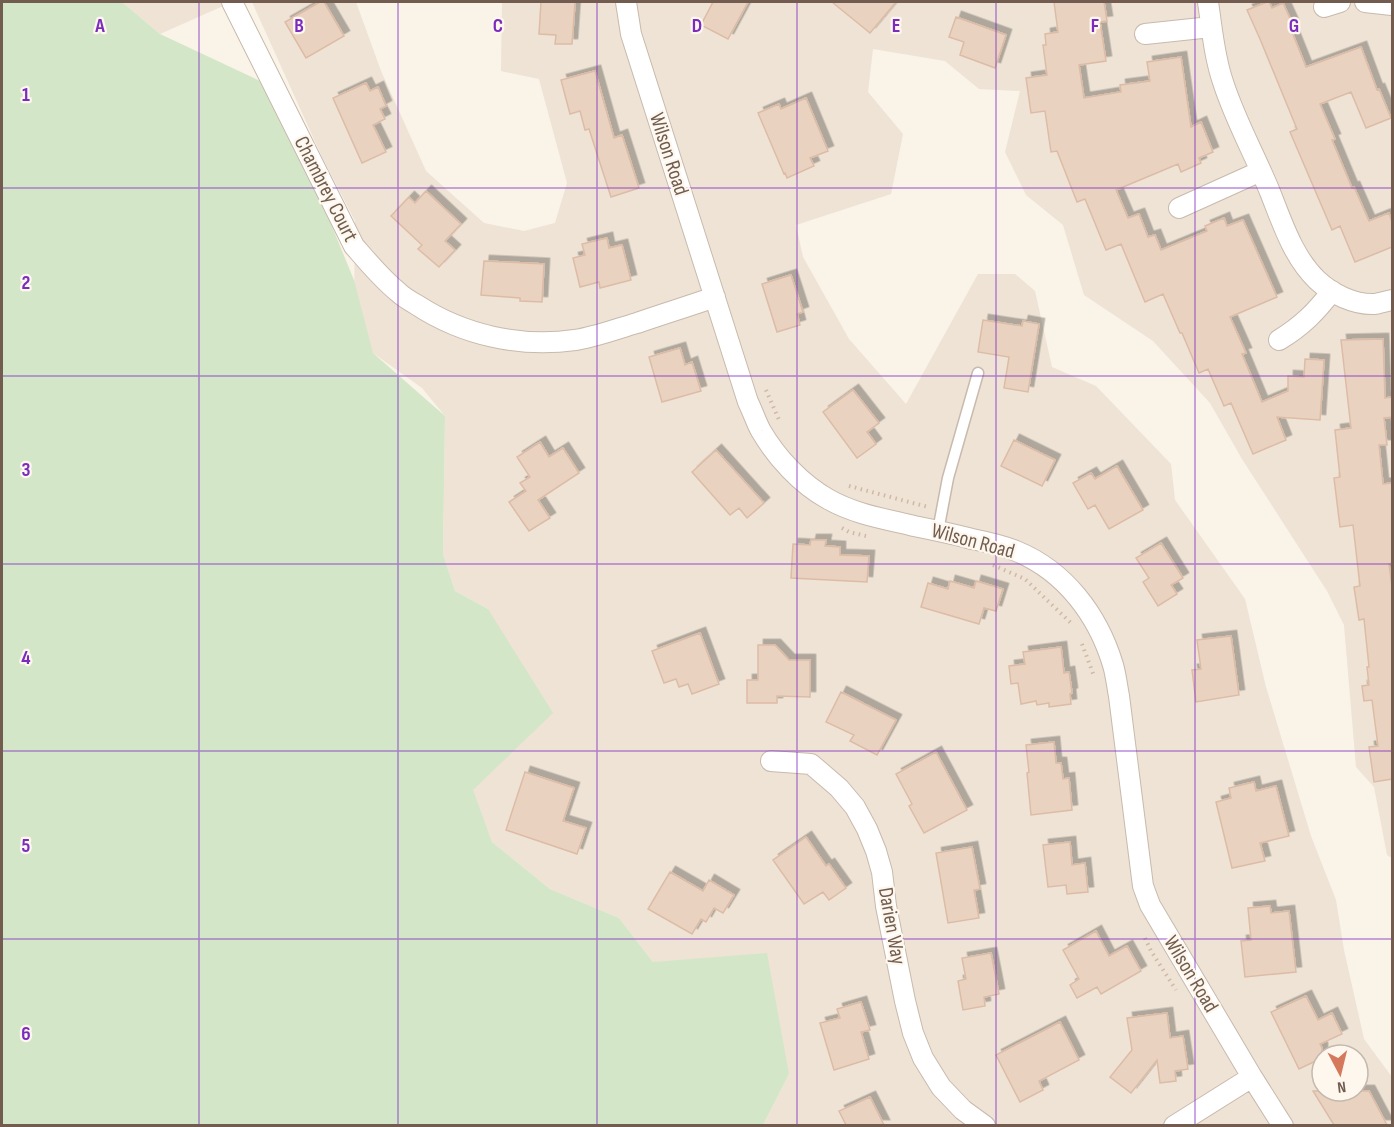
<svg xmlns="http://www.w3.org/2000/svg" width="1394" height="1127" font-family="'Sofia Sans Condensed',sans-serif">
  <defs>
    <filter id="shadow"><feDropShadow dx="5.5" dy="-5.5" stdDeviation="0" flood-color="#0004"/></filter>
  </defs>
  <rect width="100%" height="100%" fill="#faf3e8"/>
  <path fill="#eee3d5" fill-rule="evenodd" d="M122,2H232L160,34Z
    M252,2H356L381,71L426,171L484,223L524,231L555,223L567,183L539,79L501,71L502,2H1392V858L1387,855L1374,787L1356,767L1344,625L1327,591L1242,459L1210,403L1153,341L1084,295L1063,225L1026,195L1005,152L1020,91L979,89L945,61L873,49L868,92L903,134L891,194L796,225L803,257L849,339L906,404L978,274H1015L1035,291L1052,367L1096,386L1171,464L1175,500L1245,599L1266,687L1311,836L1336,900L1344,950L1364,1039L1392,1077V1125H763L789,1074L708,961L653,962L619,918L550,889L492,842L472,790L488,609L455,591L443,554L445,416L422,388L373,353L354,312L355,221L322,157ZM1322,1055H1358V1091H1322Z"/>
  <path fill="#d4e6c8" d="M2,2H122L160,34L275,88L354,280L373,353L445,416L443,554L455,591L488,609L553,713L473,790L492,842L550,889L619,918L653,962L767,953L789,1074L763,1125L2,1126Z"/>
  <path fill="#ead2c1" stroke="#ddbca6" stroke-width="1.5" filter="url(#shadow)" d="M320,2H324L344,36L306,58L285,22Z
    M541,2H575L572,44H555L556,35L539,34Z
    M713,2H748L728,39L701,25Z
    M832,2H896L870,33Z
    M1054,2H1104L1107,21L1100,22L1106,61L1079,65L1084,98L1121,92L1120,85L1150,81L1147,62L1181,57L1191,127L1201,122L1213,152L1199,158L1201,163L1181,172L1178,164L1116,190L1128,218L1139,214L1148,237L1155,235L1161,250L1207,231L1205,226L1224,218L1227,226L1243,220L1277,297L1230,317L1246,353L1242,354L1262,402L1288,391V376L1304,377L1305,359L1324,360L1320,420L1277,417L1286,440L1253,454L1231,403L1224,406L1208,369L1199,373L1182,333H1180L1163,294L1145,302L1121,244L1106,250L1085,199L1077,202L1057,151L1051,152L1045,111L1031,113L1026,78L1047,75L1043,45H1046L1045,34L1058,32Z
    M1267,2H1269L1272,8L1283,3L1293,25L1290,27L1306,67L1361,47L1377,90L1379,89L1391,118L1366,128L1351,92L1320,104L1335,139L1332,140L1352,188L1354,187L1369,221L1389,213L1392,222V247L1355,262L1340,226L1332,230L1290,132L1297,129L1260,39L1247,10Z
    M956,17L1006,35L995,68L960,55L964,42L949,37Z
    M595,71L614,138L622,135L639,188L611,197L589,129L585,130L580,111L570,114L561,80Z
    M366,83L370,91L378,87L386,106L380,109L385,119L373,125L386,152L362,163L333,98Z
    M806,98L828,151L810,158L814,166L787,178L785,173L784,174L758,113L779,104L781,109Z
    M426,191L461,224L445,241L455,250L439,267L418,249L422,245L391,216L409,197L415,203Z
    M607,238L609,248L622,245L631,280L600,288L599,282L580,287L573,258L585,255L582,244Z
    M484,261L544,264L542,302L520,301V298L481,295Z
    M791,275L803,312L797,314L800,325L777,332L762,284Z
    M983,320L1022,326L1023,321L1039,324L1028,392L1004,388L1009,357L978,352Z
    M1383,339L1385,398L1392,397V417L1384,418L1387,445H1379L1383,484L1392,483V563L1389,564L1392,587V779L1374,782L1369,747L1378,746L1372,700L1364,701L1362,686L1369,685L1367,667H1369L1364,619L1359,620L1354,587L1360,586L1353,525L1340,527L1334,478L1340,477L1335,430L1351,428L1341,340Z
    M680,348L685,365L692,362L701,391L662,402L649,357Z
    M853,390L879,423L867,432L876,444L857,458L823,412Z
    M1014,440L1055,460L1042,486L1001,466Z
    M540,442L549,457L563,448L579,473L538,500L550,518L529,531L509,502L526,491L520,483L530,477L517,457Z
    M716,450L764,503L747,518L739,508L730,515L692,472Z
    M1117,466L1143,510L1109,529L1095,505L1088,509L1073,483L1091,473L1095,479Z
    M811,540H826L825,546L840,547V555L869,556L867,582L791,578L793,544L810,545Z
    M1161,543L1183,578L1171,585L1177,594L1158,606L1143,582L1149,578L1136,558Z
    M950,581L974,588L976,581L1003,589L996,611L984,608L979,624L921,607L928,583L948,589Z
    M700,633L719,684L692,694L688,684L679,687L676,679L664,683L652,651Z
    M1231,636L1239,695L1196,702L1192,670L1201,669L1197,640Z
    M758,645H775L789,660H810V697L777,696V703H747V680H758Z
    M1061,647L1064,673L1069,672L1072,693L1070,694L1071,704L1049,707V703L1037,705L1036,701L1021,704L1018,683L1011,684L1009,666L1025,664L1023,652Z
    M841,692L896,720L877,755L850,741L854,735L826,722Z
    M1054,742L1056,763H1061L1063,779L1069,778L1072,810L1031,815L1027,773L1029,772L1026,745Z
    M936,752L967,810L924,833L909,806L912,804L896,774Z
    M525,772L574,788L563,821L586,828L577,854L506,830Z
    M1254,782L1256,791L1276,786L1289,836L1260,843L1265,861L1232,868L1216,802L1231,798L1229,788Z
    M806,837L826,866L829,864L846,888L829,900L823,892L804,904L773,860Z
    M1070,842L1072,865L1085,863L1088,892L1067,894L1066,885L1048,887L1043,845Z
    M972,847L980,889L974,890L979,918L948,923L936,853Z
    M670,872L703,891L709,880L734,895L723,913L714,908L706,922L701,919L692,934L648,909Z
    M1270,906L1271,913L1289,911L1296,972L1245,977L1241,941L1251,940L1248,908Z
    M1096,931L1109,956L1127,946L1141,971L1101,994L1097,987L1077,998L1070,985L1079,979L1063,950Z
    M991,953L999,994L984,997L985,1006L963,1010L958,981L966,979L962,958Z
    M1306,996L1318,1020L1332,1013L1342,1034L1320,1044L1322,1048V1058L1299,1069L1271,1012Z
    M861,1002L870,1030L861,1032L869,1059L834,1070L820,1023L840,1018L837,1009Z
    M1167,1013L1170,1038L1183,1036L1188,1069L1175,1071L1176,1081L1160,1083L1157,1060L1131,1093L1110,1077L1132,1050L1127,1018Z
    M1060,1022L1079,1060L1039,1081L1043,1090L1020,1102L996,1055Z
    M1313,1091H1369L1387,1125H1334Z
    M870,1097L884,1125H846L839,1111Z"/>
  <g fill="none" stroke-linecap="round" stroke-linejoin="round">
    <defs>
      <path id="lane" d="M938,531L948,478L978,373"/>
      <path id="street" d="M232,2L354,246C368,262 381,278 398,292C403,297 410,301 417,305C463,335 520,348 575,340C596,337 616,329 637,323C663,314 689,306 715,297
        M626,2L631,34L748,402C753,412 756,422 761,431C777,458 801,484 828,499C854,514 885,519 914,526C934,530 953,534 972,539C987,542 1002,545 1016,551C1065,571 1098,615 1113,665C1116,675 1117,686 1119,696L1143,886L1150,905L1252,1077L1283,1126
        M1208,2C1212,28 1214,56 1223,82C1235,120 1255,155 1270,192C1282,222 1293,257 1317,280C1332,294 1354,305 1375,304C1381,303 1387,301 1392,300
        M1365,2L1392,5
        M1324,7L1340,2
        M1145,34L1211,27
        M1179,208L1261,171
        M1279,340C1302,326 1316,312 1332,291
        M771,761L811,764L839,788L855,807L867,829L876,851L882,872L886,906L905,1001L913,1033L923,1058L941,1087L963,1110L985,1126
        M1174,1126L1252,1077"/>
    </defs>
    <use href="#lane" stroke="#c8baad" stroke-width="13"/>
    <use href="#street" stroke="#c8baad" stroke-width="22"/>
    <path stroke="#d1b8a6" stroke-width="4" stroke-dasharray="1.5 4.5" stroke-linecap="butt" d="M766,390L780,422
      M849,486L928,507
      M842,528L849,532L866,536
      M993,565L1025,579L1072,624
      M1082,644L1094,676
      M1145,938L1151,951L1176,990"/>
    <use href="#lane" stroke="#fff" stroke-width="10"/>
    <use href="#street" stroke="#fff" stroke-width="20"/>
  </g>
  <path fill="none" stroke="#7b2cbf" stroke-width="1.5" stroke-opacity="0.55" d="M199,2V1126M398,2V1126M597,2V1126M797,2V1126M996,2V1126M1195,2V1126M2,188H1392M2,376H1392M2,564H1392M2,751H1392M2,939H1392"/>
  <g text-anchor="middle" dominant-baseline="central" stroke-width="4.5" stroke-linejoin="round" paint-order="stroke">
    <g font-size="21" fill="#715c4f" stroke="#fdf7ee">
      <text transform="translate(669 154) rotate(72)">Wilson Road</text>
      <text transform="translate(326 189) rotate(63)">Chambrey Court</text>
      <text transform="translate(973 541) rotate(15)">Wilson Road</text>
      <text transform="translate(892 926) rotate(80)">Darien Way</text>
      <text transform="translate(1191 974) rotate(59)">Wilson Road</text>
    </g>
  </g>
  <g font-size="20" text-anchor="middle" font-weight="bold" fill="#7b2cbf" stroke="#fdf7ee" stroke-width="4.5" stroke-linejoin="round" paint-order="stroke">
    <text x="100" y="32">A</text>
    <text x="299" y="32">B</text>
    <text x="498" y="32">C</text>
    <text x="697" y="32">D</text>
    <text x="896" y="32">E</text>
    <text x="1095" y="32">F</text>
    <text x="1294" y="32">G</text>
    <text x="26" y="101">1</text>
    <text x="26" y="289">2</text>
    <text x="26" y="476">3</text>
    <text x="26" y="664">4</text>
    <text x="26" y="852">5</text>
    <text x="26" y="1040">6</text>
  </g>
  <rect width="1394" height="1127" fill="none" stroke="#715c4f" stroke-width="6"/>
  <g transform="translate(1340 1073) rotate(173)"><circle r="28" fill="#fdf7ee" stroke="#c5b9ae" stroke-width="1.5"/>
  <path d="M0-4.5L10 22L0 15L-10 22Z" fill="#d5795c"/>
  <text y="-9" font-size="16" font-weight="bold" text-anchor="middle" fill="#715c4f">N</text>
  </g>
</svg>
